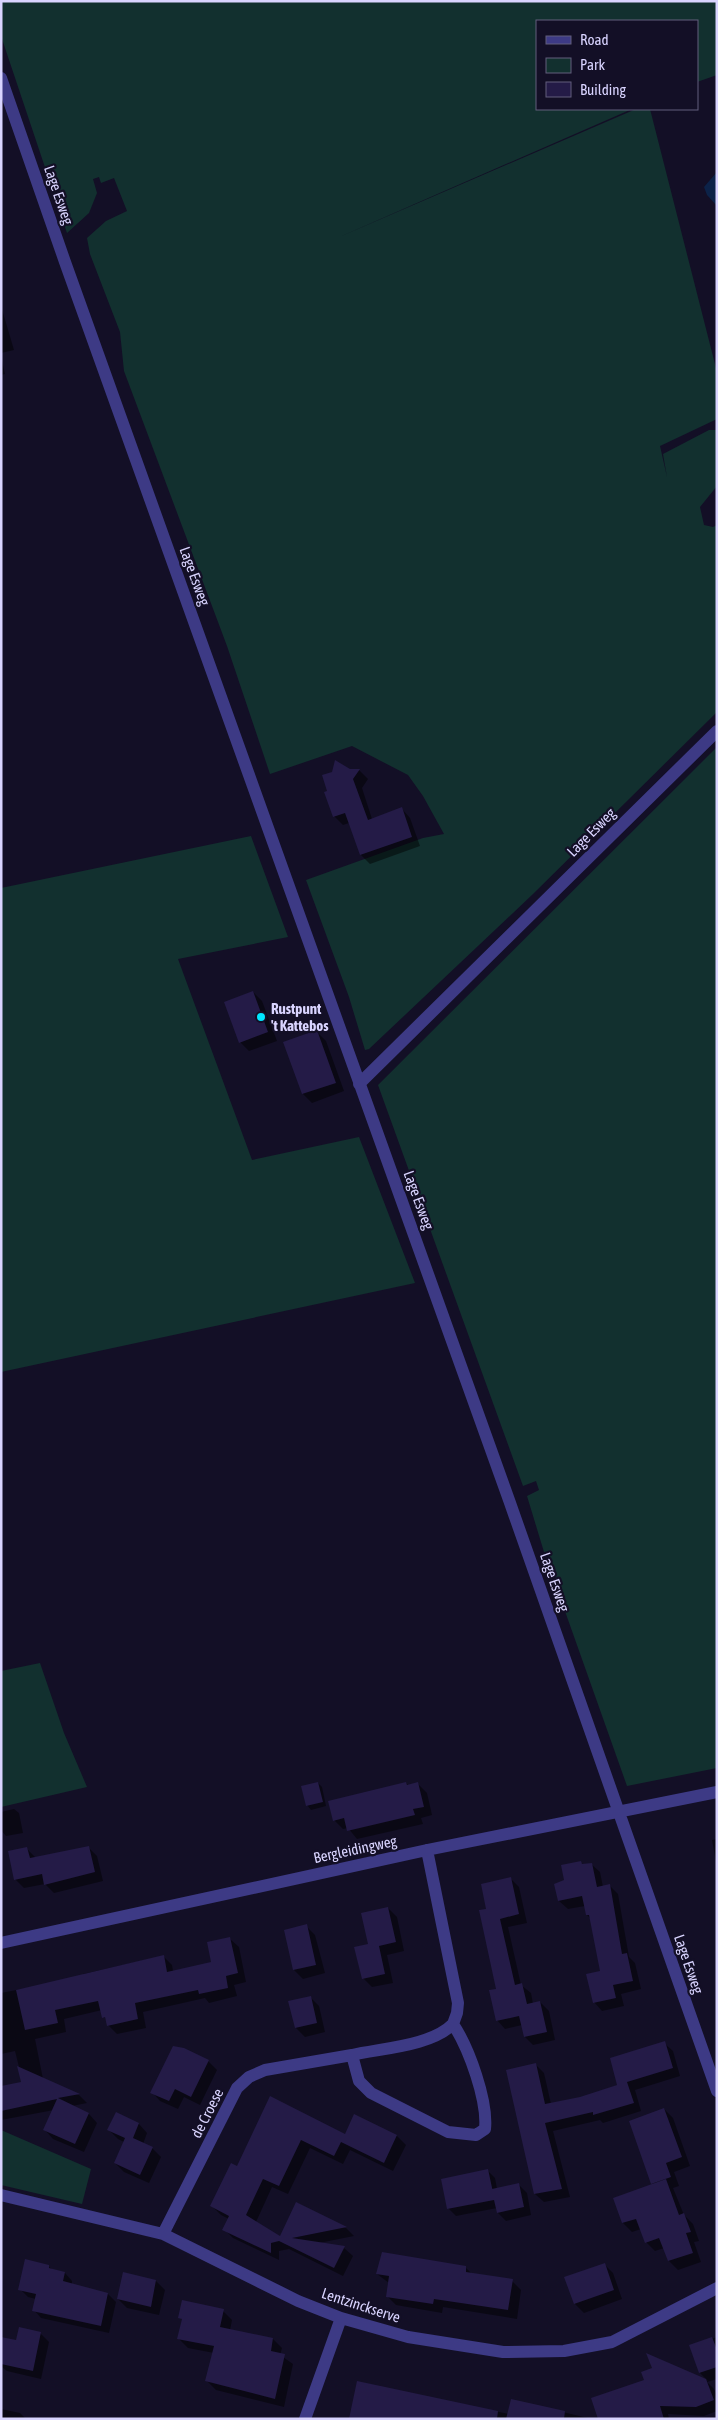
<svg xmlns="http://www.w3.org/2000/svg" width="718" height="2420" font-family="'Asap Condensed',sans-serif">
  <rect width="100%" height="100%" fill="#130f26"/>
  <path fill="#12302f" d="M1,1H717V75L697,82V21H537V109H632L337,238L636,109H650L717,372V419L660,446L667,477L663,454L709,430H717V486L700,507L704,525L713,527L717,525V712L533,894L369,1049L365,1050L349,997L306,880L423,838L444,834L423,796L408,775L352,746L270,774L227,646L124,371L120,332L90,254L87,238L106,221L127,211L114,178L101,183L99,177L93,179L97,193L89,213L67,233L1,36Z
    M717,747V1768L627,1786L544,1552L527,1496L539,1490L536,1481L523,1486L378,1085Z
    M251,836L288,937L178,959L252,1160L359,1137L415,1283L1,1372V888Z
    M40,1663L64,1733L87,1787L1,1807V1671Z
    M1,2130L91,2169L82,2204L1,2185Z"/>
  <path fill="#0c2248" d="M717,172V206L707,195L704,187Z"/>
  <path fill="#0007" d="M1,306L14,350L1,353Z
    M1,356L5,374L1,375Z
    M349,770H359L368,779L362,788L372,819L402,809L410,818L420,846L370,864L361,855L349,823L343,825L334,816Z
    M253,992L262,1001L277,1041L249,1051L240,1042Z
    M317,1032L326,1041L344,1091L312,1103L303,1094Z
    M318,1783L322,1787L326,1806L311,1810L307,1805Z
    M406,1783L409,1786L418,1784L427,1793L432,1815L421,1818L423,1824L357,1839L348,1828L343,1829L334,1820Z
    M14,1809L19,1813L23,1833L6,1836L1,1830V1812Z
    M717,1839V1867L712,1840Z
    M88,1847L97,1856L103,1881L54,1893L45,1884L24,1888L15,1879L27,1849L36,1858Z
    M581,1863L584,1865L591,1864L600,1872L603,1887L610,1886L618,1894L629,1957L635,1963L641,1989L621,1994L624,2006L602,2011L594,2002L602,1972L591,1919L587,1915L585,1906L568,1909L559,1901L556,1884L566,1881Z
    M510,1878L519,1887L527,1923L508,1927L521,1985L531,1993L533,2004L540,2002L549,2011L555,2040L533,2045L525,2037L522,2025L505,2029L497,2020V1990L488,1910Z
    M388,1908L397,1917L404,1951L387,1955L393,1983L372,1987L363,1978L370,1945Z
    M306,1926L315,1935L325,1973L303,1979L294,1970Z
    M230,1939L239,1947L246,1982L234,1985L237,1996L209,2003L205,1998L143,2012L146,2028L117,2034L108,2025L102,2010L64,2019L66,2032L35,2039L43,2079L79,2095L87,2103L72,2106L89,2114L97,2123L84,2152L53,2139L45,2130L54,2110L1,2120V2088L23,2083L15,2051L1,2054V1993L83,1977V1974L163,1956L172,1965L173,1971L213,1963Z
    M310,1997L319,2006L325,2032L305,2037L296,2028Z
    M664,2043L673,2051L680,2076L635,2090L641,2111L603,2123L600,2120L553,2131L570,2197L544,2202L535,2194L508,2071L536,2065L544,2073L551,2104L580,2098L618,2085Z
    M208,2061L217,2070L200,2105L184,2097L178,2109L160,2101L152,2092Z
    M271,2098L345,2135L354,2116L397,2136L406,2145L393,2171L350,2150L343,2164L310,2148L288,2194L272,2187L256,2222L280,2238L297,2203L346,2228L354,2236L319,2243L344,2248L353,2256L343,2276L289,2249L279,2251V2260L233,2238L224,2229L229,2219L221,2215L212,2206L238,2168Z
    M664,2109L673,2118L690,2166L674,2172L679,2186L673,2188L684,2215L693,2224L699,2241L694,2242L701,2262L678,2270L669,2261L664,2248L655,2251L646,2242L641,2229L632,2232L623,2223L614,2198L654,2185Z
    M139,2124L147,2133L143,2144L152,2148L161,2157L149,2183L124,2172L115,2163L124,2142L118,2139L109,2130Z
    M487,2170L495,2178L497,2189L519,2185L527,2193L531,2215L506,2221L498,2213L497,2208L456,2216L448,2208Z
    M604,2264L613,2273L622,2299L584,2313L575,2304L566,2277Z
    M48,2266L53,2270L65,2273L72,2281V2285L108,2294L116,2302L109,2333L41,2318L34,2310L36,2299L28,2297L20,2289Z
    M466,2268L472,2274L512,2281L521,2290L517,2319L443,2307L442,2313L396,2305L387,2296L389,2283L377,2274Z
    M156,2281L165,2290L159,2315L127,2308L118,2299Z
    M223,2311L232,2320L230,2330L273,2339L282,2348L280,2355L293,2364L284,2407L216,2390L207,2381L214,2353L188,2348L179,2339L183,2320L180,2317Z
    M40,2333L49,2342L41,2379L7,2371L1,2366V2346Z
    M717,2337V2379L707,2382L714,2389L717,2396V2411L704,2416L668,2414L669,2419H599L645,2380L654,2368L648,2356L708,2381L700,2373L690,2346Z
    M358,2383L509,2414L512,2400L592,2419H351Z
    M1,2409L20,2413L26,2419H1Z"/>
  <path fill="#241b47" d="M335,760L350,769H360L353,779L368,820L402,807L412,837L360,855L345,813L333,817L324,792L327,791L322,775L332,772Z
    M253,991L268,1032L239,1043L224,1002Z
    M317,1030L336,1083L302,1094L283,1042Z
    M318,1782L323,1802L306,1806L301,1786Z
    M406,1782L407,1785L418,1782L424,1807L413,1809L415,1815L347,1831L344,1818L333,1821L328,1801Z
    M89,1846L95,1872L44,1885L42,1874L14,1880L8,1851L27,1847L30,1858Z
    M581,1861L582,1864L592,1863L597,1887L610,1884L622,1954L627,1953L633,1981L613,1985L616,1998L593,2003L586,1974L600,1971L589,1915H586L582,1896L558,1901L554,1884L564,1880L561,1865Z
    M511,1877L519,1914L500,1919L515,1985L522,1983L527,2004L540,2001L547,2032L524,2037L519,2016L496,2021L489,1990L496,1989L479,1910L486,1909L481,1884Z
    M388,1907L396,1942L379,1946L385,1974L362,1979L354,1947L368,1944L361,1913Z
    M307,1924L316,1965L293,1970L284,1930Z
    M230,1937L238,1973L226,1976L228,1988L199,1994L198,1990L135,2003L138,2019L107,2026L105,2017L102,2018L98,2001L55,2010L58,2023L25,2030L16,1990L164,1955L167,1972L211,1962L207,1942Z
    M311,1996L317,2023L295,2028L288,2001Z
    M665,2041L673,2068L627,2082L634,2103L593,2115V2112L545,2123L562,2189L534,2194L506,2070L536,2063L545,2104L580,2097L617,2085L610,2058Z
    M173,2046L184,2048L209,2060L191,2097L175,2089L169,2101L150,2093Z
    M17,2066L80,2094L58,2098L89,2113L75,2144L43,2130L57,2099L1,2111V2086L21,2082Z
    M270,2096L345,2134L354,2114L397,2135L384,2163L341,2142L334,2156L301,2140L279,2186L263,2179L246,2215L280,2236L296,2202L347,2227L292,2238L345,2246L334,2268L279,2241L271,2243V2253L222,2230L229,2216L210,2206L231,2163L237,2166Z
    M664,2108L682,2157L666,2163L671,2177L651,2184L629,2121Z
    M116,2112L139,2123L133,2138L153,2147L140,2175L114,2163L125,2138L107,2130Z
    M488,2169L494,2197L492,2189L519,2183L524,2207L497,2213L494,2200L447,2209L441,2179Z
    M666,2179L679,2215L684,2213L691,2232L686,2233L693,2253L668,2261L659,2238L645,2243L636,2219L622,2223L613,2198Z
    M382,2252L466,2266V2272L513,2279L508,2310L434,2299L433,2304L386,2297L389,2276L376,2274Z
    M25,2259L49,2265V2268L65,2272L63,2281L108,2293L101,2326L32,2311L36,2294L18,2290Z
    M605,2263L614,2290L574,2304L564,2277Z
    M123,2272L156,2280L151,2307L117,2299Z
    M182,2300L224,2309L220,2327L273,2338L271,2351L285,2354L275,2399L205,2381L214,2346L177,2339L182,2319L178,2318Z
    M19,2327L41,2332L33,2371L1,2364V2337L16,2340Z
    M712,2337L717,2350V2367L699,2373L689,2345Z
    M646,2353L706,2379L714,2400L696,2407L660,2406L664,2419H598L591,2398L644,2380L641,2372L652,2368Z
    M357,2381L498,2411L497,2419H349Z
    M511,2399L565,2411L564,2419H506Z"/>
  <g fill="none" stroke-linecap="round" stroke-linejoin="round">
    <path stroke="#3d3a85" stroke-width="12" d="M1,78L65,262L509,1500L717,2091
      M359,1084L717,731
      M1,1943L427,1850L717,1792
      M352,2055C383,2048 431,2046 453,2024
      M1,2195L163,2234L298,2301L341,2318L408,2337L503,2352L564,2351L612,2342L717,2288
      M163,2234L237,2088L249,2077L265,2070L352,2055L359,2081L371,2093L448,2132L476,2135L485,2129C488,2101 469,2048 453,2024L457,2013L458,2003L427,1850
      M305,2419L341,2318"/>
  </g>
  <circle fill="#00e5ff" stroke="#130f26" stroke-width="2" cx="261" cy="1017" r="5"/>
  <g text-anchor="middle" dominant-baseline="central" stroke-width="4.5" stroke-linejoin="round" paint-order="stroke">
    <g font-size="15" fill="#d9d4ff" stroke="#130f26">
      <text transform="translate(59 195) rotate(71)">Lage Esweg</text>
      <text transform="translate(195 576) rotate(70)">Lage Esweg</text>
      <text transform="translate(591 832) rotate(-45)">Lage Esweg</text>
      <text transform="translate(419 1200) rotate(70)">Lage Esweg</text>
      <text transform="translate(555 1582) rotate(71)">Lage Esweg</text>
      <text transform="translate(355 1849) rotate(-12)">Bergleidingweg</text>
      <text transform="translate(689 1964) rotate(71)">Lage Esweg</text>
      <text transform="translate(207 2113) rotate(-63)">de Croese</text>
      <text transform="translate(361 2305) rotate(18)">Lentzinckserve</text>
    </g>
    <g font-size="15" font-weight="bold" fill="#d9d4ff" stroke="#130f26" text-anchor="start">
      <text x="271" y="1008">Rustpunt<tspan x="271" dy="17">'t Kattebos</tspan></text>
    </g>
  </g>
  <rect width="718" height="2420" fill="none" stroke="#d9d4ff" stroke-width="5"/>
  <rect x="536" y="20" width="162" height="90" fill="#130f26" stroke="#625e7d"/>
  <rect x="546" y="36" width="25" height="8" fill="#3d3a85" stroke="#625e7d"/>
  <text x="580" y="45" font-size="15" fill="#d9d4ff">Road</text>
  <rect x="546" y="58" width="25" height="15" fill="#12302f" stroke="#625e7d"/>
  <text x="580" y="70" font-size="15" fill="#d9d4ff">Park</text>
  <rect x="546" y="82" width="25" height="15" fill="#241b47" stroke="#625e7d"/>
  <text x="580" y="95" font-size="15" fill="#d9d4ff">Building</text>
</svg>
